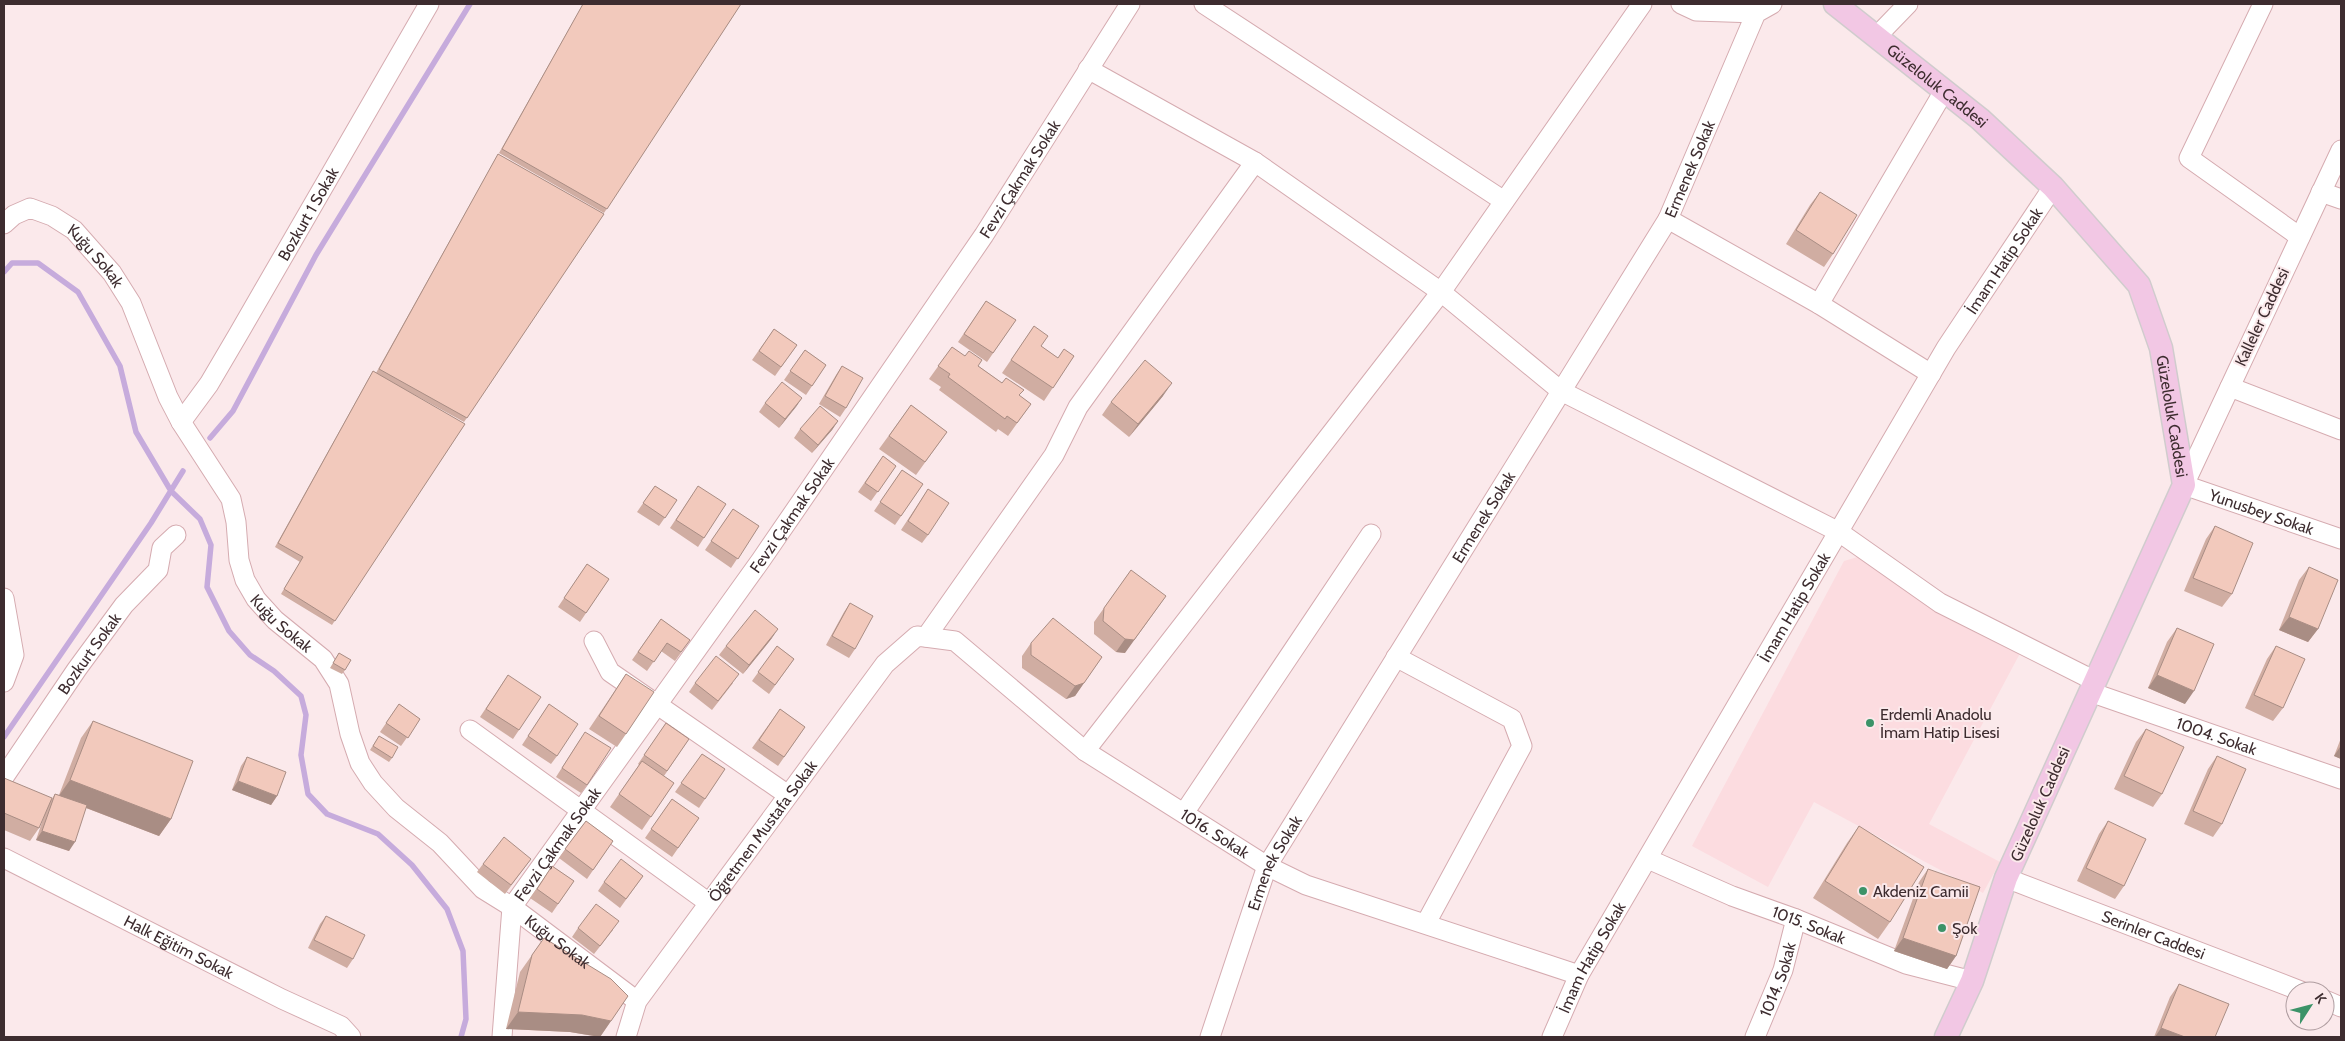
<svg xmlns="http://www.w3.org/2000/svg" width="2345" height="1041" font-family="Cabin,sans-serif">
  <rect width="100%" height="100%" fill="#fbe9eb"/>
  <path fill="#fcdce0" d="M1861,556L2025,644L1929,824L2000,862L1983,893L1814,802L1768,887L1692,846L1844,561Z"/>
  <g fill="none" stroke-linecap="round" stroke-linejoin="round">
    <path stroke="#c6abdc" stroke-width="5.5" d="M4,272L12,263H38L78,292L120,366L136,432L171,491L200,519L211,545L207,587L229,631L250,655L274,671L301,696L306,715L301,755L308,794L327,814L378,834L412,865L447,909L463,951L466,1019L461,1037
      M210,438L233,411L316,255L470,4
      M4,737L151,523L183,471"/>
    <defs>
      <g id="minor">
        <path d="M1204,4L1504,201"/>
        <path d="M1681,4L1696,11L1756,13"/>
        <path d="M2263,4L2189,158L2300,237"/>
        <path d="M1876,37L1908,4"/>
        <path d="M1088,69L1255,162L1441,292L1561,391L1839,532L1940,603L2095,681"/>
        <path id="s1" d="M2341,150L2184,485L2341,539"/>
        <path d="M2321,192L2341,199"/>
        <path d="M1668,219L1819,304L1931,374"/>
        <path id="s2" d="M4,224L14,215L30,208L52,216L74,230L112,273L131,303L168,397L181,422L231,499L236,522L239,560L245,580L256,599L275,620L323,659L339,684L350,734L360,763L373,783L396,808L440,843L483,889L512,907L637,1001"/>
        <path d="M1819,304L1944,91"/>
        <path d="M2230,387L2341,430"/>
        <path id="s3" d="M181,422L209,384L239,333L429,4"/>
        <path d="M4,598L14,655L4,682"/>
        <path d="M926,637L1054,455L1078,407L1255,162"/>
        <path d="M594,641L610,672L788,795"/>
        <path d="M1396,657L1512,719L1522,746L1426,923"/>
        <path id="s4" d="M2090,692L2341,779"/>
        <path d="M470,730L709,903"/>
        <path d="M1085,751L1441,292L1642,4"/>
        <path id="s5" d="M4,777L77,669L124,605L158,570L162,548L176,535"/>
        <path d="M1184,813L1371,534"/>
        <path id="s6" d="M4,858L282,999L341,1026L351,1037"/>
        <path id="s7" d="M1648,859L1732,896L1796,919L1906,964L1972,981"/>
        <path id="s8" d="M2006,878L2301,991"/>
        <path d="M2325,1000L2341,1007"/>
        <path id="s9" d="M502,1037L512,907L761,560L984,235L1130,4"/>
        <path id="s10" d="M626,1037L637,1001L885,664L917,636L955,641L1085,751L1267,866L1306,885L1579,975"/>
        <path id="s11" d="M1210,1037L1267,866L1668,219L1756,13L1772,4"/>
        <path id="s12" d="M1552,1037L1579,975L1946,348L2053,187"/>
        <path id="s13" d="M1755,1037L1783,970L1796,919"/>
      </g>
      <g id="major">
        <path id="s14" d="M1835,4L1980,119L2053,187L2139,285L2161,348L2184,485L2006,878L1972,981L1946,1037"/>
      </g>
    </defs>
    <use href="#minor" stroke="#d5abb0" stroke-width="21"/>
    <use href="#major" stroke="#d0cccd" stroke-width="25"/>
    <use href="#minor" stroke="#fff" stroke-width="19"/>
    <use href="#major" stroke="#f2c7e4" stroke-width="22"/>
  </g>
  <path fill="#d0ada2" d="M583,4H741L604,213L499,153Z
    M498,154L604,214L464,422L406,390L465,424L332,625L281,594L300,562L275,547L370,376L373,371L376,373Z
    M1820,192L1833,254L1824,267L1786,244L1810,205Z
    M986,301L1016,320L987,362L958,342Z
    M1034,326L1041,346L1058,358L1074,356L1044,401L1002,373Z
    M774,329L797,345L775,376L752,360Z
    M952,347L1031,404L1008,436L998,429L996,432L939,390L941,387L929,379Z
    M805,350L826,365L806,395L784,380Z
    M842,366L846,408L840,417L819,404L836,375Z
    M1163,396L1129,437L1102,415L1111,402Z
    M802,398L779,428L759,412L765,403Z
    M911,405L947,432L916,475L879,449Z
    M838,421L832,430L812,453L794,438L800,429Z
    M883,456L896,466L871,501L858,492Z
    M902,470L923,484L895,525L874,511Z
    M655,486L677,500L659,526L637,512Z
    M928,489V535L922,543L901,530Z
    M692,495L726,504L698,547L670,528Z
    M733,509L759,526L731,568L705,550Z
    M2215,526L2232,594L2222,607L2184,591L2206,539Z
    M587,564L609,579L580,622L558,607Z
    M2309,567L2318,629L2308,642L2279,630L2299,580Z
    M1131,570L1125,653L1116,652L1094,634V622Z
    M850,603L855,649L849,658L826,645L844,612Z
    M661,619L690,640L675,661L661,651L647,671L632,660Z
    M2177,628L2185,704L2148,688L2167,642Z
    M772,638L743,674L719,655L726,646Z
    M1031,643L1102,657L1075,696L1066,699L1022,668V656Z
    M777,646L794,659L769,694L752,681Z
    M2276,646L2283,708L2273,721L2245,708L2267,659Z
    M339,653L345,670L342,674L330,668Z
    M626,674V734L617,747L589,729Z
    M508,675L519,730L513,739L480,717Z
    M695,683H733L712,710L689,692Z
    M399,704L420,719L401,746L380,732Z
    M549,704L557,756L551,764L522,745Z
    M780,709L805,727L778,766L752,748Z
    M93,721L171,819L159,836L86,808L69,851L36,840L45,813L39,828L30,841L4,830V778L51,800L55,794L59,795L81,738Z
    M666,723L689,739L664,776L674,783L642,830L610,807L639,765L638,764Z
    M2146,729L2162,794L2153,807L2114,789L2136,742Z
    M379,736L392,758L389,762L370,750Z
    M2341,738V759L2334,756Z
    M579,741L587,785L581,793L556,777Z
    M702,754L725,769L699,808L675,792Z
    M2217,756L2222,824L2213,837L2184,824L2208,769Z
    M247,757L277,796L271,805L232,790L241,766Z
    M672,799L699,818L672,857L645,838Z
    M586,821L613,841L587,879L559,858Z
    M2108,821L2124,886L2115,899L2077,881L2099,834Z
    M1859,826L1890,922L1878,939L1813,898L1847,843Z
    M531,859L505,894L477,872L483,864Z
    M552,866L574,881L552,913L530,898Z
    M1928,869L1956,956L1947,969L1894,951L1919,882Z
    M643,876L620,908L598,891L604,882Z
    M326,916L353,959L347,968L308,948L320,924Z
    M578,928L613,930L594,954L572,937Z
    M544,938L628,996L600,1037L570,1032L506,1029L520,972Z
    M2179,984L2215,1037H2154L2170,997Z"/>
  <path fill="#a98d84" d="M1172,383L1163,396L1129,437L1138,424Z
    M802,398L796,407L779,428L785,419Z
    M838,421L832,430L812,453L818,445Z
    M1166,596L1125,653L1116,652L1125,639Z
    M2289,617L2318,629L2308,642L2279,630Z
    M778,629L772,638L743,674L749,665Z
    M2157,675L2194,691L2185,704L2148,688Z
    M1084,683L1075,696L1066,699L1075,686Z
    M2340,747L2341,748V759L2334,756Z
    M70,780L171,819L159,836L58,797Z
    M238,781L277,796L271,805L232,790Z
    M42,831L75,842L69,851L36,840Z
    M1903,938L1956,956L1947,969L1894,951Z
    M518,1012L582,1015L611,1021L600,1037L570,1032L506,1029Z
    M2161,1028L2185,1037H2155Z"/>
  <path fill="#f2c9bc" stroke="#a98d84" d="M583,4H741L607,209L502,149Z
    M498,154L604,214L467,418L379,369Z
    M1820,192L1857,215L1833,254L1796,230Z
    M986,301L1016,320L993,353L964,334Z
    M1034,326L1048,336L1041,346L1058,358L1064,349L1074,356L1053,388L1011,360Z
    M774,329L797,345L781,367L759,351Z
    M952,347L965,356L969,351L982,360L978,366L1002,383L1006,378L1024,390L1019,395L1031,404L1017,423L1007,416L1005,419L948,377L950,374L938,366Z
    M805,350L826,365L812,386L790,371Z
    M1145,360L1172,383L1138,424L1111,402Z
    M842,366L863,378L846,408L825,396Z
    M373,371L465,424L335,621L284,589L303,557L278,543Z
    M782,382L802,398L785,419L765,403Z
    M911,405L947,432L925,462L889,436Z
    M820,406L838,421L818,445L800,429Z
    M883,456L896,466L878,492L865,483Z
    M902,470L923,484L901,516L880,502Z
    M655,486L677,500L665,518L643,503Z
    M698,486L726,504L704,538L676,520Z
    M928,489L949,503L928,535L908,521Z
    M733,509L759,526L738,559L711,541Z
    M2215,526L2253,543L2232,594L2193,578Z
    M587,564L609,579L586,613L564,598Z
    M2309,567L2338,580L2318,629L2289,617Z
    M1131,570L1166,596L1134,640L1125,639L1103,621L1104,608Z
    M850,603L873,616L855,649L832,636Z
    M755,610L778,629L749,665L726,646Z
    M1053,618L1102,657L1084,683L1075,686L1031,655V643Z
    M661,619L690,640L681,652L667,643L654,662L638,652Z
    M2177,628L2214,644L2194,691L2157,675Z
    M777,646L794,659L775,685L758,672Z
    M2276,646L2305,659L2283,708L2254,695Z
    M339,653L351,660L345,670L333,663Z
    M716,656L739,674L718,701L695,683Z
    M626,674L654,692L626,734L599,716Z
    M508,675L541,697L519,730L486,709Z
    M399,704L420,719L408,738L386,723Z
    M549,704L578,724L557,756L528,736Z
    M780,709L805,727L784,757L759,740Z
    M93,721L193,761L171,819L70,780Z
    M666,723L689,739L667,771L644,755Z
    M2146,729L2184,747L2162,794L2124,776Z
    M585,732L611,748L587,785L562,768Z
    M379,736L398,747L392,758L373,746Z
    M702,754L725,769L705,799L681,783Z
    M2217,756L2246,769L2222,824L2193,811Z
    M247,757L286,772L277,796L238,781Z
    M642,761L674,783L651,817L619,794Z
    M4,778L52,798L39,828L4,813Z
    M55,794L87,805L75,842L42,831Z
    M672,799L699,818L678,848L651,829Z
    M586,821L613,841L593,870L565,849Z
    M2108,821L2146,839L2124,886L2086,868Z
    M1859,826L1924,867L1890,922L1825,881Z
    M504,837L531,859L511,885L483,864Z
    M621,859L643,876L626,899L604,882Z
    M552,866L574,881L558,904L537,889Z
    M1928,869L1980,887L1956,956L1903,938Z
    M596,904L619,921L600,946L578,928Z
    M326,916L365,935L353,959L314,940Z
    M544,938L611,979L628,996L611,1021L582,1015L518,1012L532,955Z
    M2179,984L2229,1004L2215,1037H2185L2161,1028Z"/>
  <g fill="#3c9368" stroke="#fbe9eb" stroke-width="2">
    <circle cx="1870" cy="723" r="5"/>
    <circle cx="1863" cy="891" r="5"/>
    <circle cx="1942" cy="928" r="5"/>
  </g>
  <g text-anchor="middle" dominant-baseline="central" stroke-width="4" stroke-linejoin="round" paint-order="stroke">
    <g font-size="16" fill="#3d2c2f" stroke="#fbe9eb">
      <text stroke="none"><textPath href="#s14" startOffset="131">Güzeloluk Caddesi</textPath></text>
      <text stroke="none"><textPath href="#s11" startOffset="996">Ermenek Sokak</textPath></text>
      <text stroke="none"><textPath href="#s9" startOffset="1018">Fevzi Çakmak Sokak</textPath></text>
      <text stroke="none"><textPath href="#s3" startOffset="244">Bozkurt 1 Sokak</textPath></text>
      <text stroke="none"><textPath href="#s2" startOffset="114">Kuğu Sokak</textPath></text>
      <text stroke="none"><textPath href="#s12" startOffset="899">İmam Hatip Sokak</textPath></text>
      <text transform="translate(2262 317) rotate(-65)">Kalleler Caddesi</text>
      <text stroke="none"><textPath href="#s14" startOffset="551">Güzeloluk Caddesi</textPath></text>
      <text stroke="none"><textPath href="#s1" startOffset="452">Yunusbey Sokak</textPath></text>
      <text stroke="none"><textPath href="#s9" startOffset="612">Fevzi Çakmak Sokak</textPath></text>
      <text stroke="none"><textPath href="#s11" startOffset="591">Ermenek Sokak</textPath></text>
      <text stroke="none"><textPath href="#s12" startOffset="494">İmam Hatip Sokak</textPath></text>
      <text stroke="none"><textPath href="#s2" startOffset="534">Kuğu Sokak</textPath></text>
      <text stroke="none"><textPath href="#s5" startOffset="150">Bozkurt Sokak</textPath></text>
      <text stroke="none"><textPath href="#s4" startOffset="134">1004. Sokak</textPath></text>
      <text transform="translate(2040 804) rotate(-66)">Güzeloluk Caddesi</text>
      <text stroke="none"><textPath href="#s10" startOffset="249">Öğretmen Mustafa Sokak</textPath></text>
      <text stroke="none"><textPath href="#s10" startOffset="861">1016. Sokak</textPath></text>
      <text stroke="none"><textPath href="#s9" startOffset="208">Fevzi Çakmak Sokak</textPath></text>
      <text stroke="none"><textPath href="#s11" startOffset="186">Ermenek Sokak</textPath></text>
      <text stroke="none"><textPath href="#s7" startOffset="174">1015. Sokak</textPath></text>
      <text stroke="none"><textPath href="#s8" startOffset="158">Serinler Caddesi</textPath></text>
      <text stroke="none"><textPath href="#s2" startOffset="969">Kuğu Sokak</textPath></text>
      <text stroke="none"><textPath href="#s6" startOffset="196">Halk Eğitim Sokak</textPath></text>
      <text stroke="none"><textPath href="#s12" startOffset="89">İmam Hatip Sokak</textPath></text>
      <text stroke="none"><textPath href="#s13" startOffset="62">1014. Sokak</textPath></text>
    </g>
    <g font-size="16" fill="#3d2c2f" stroke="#fbe9eb" text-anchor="start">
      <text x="1880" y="714">Erdemli Anadolu<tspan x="1880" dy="18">İmam Hatip Lisesi</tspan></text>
      <text x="1873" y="891">Akdeniz Camii</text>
      <text x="1952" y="928">Şok</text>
    </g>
  </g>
  <rect width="2345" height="1041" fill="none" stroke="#3d2c2f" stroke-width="10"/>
  <g transform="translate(2310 1006) rotate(54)"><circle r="24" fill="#fbe9eb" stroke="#af9da0"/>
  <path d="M0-4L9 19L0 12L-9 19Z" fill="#3c9368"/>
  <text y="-8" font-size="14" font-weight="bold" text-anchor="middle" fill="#3d2c2f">K</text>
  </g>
</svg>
